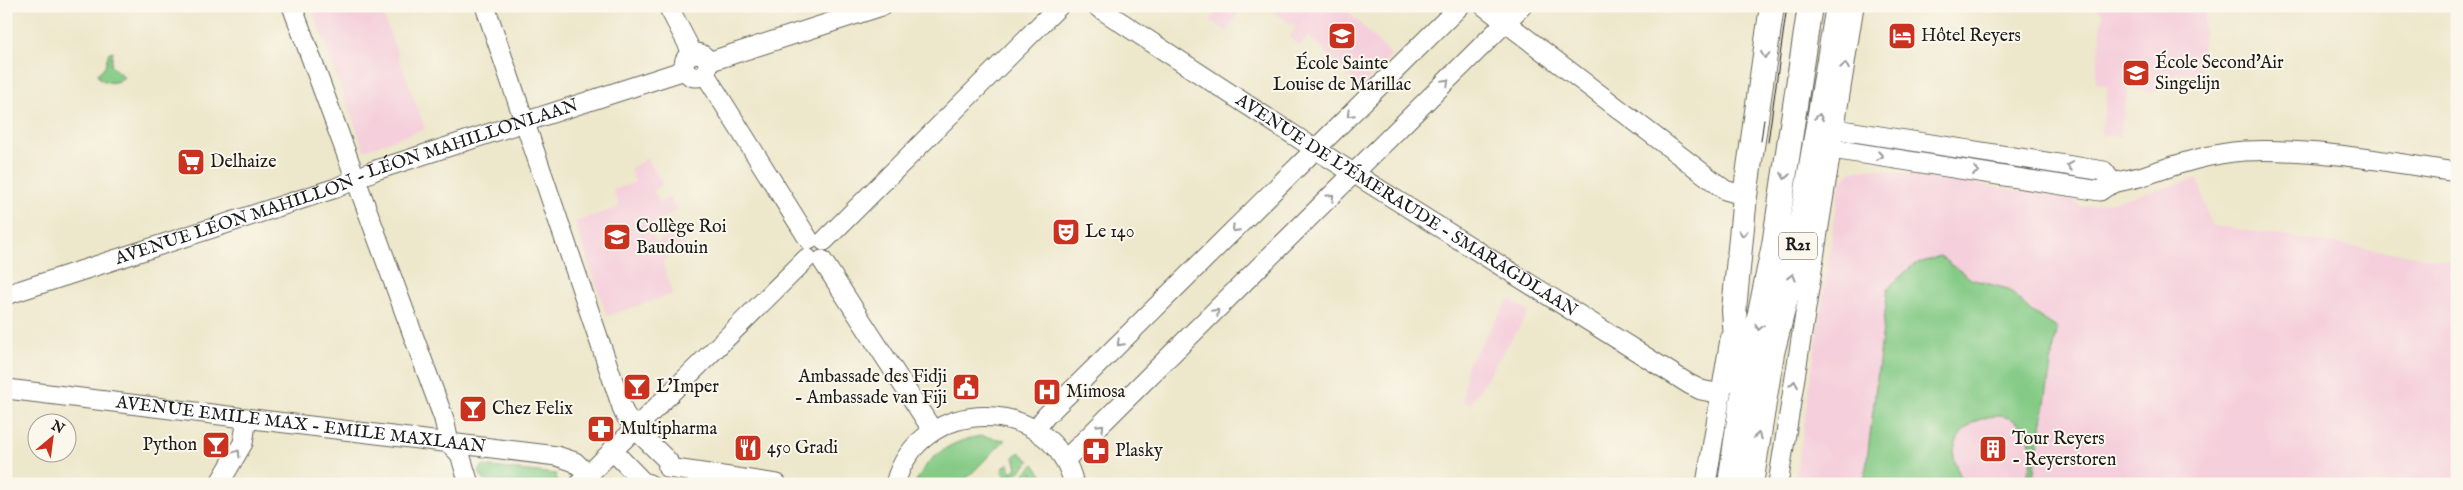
<svg xmlns="http://www.w3.org/2000/svg" width="2463" height="490" font-family="'IM FELL English',serif">
  <rect width="100%" height="100%" fill="#fbf7ec"/>
  <filter id="ink" filterUnits="userSpaceOnUse"><feTurbulence type="fractalNoise" baseFrequency=".02" numOctaves="2"/><feDisplacementMap in="SourceGraphic" scale="10" xChannelSelector="R" yChannelSelector="G"/><feConvolveMatrix kernelMatrix="1 2 1 2 8 2 1 2 1" color-interpolation-filters="sRGB"/></filter>
  <filter id="wash" filterUnits="userSpaceOnUse"><feTurbulence type="fractalNoise" baseFrequency=".0096" numOctaves="4" result="noise"/><feDisplacementMap in="SourceGraphic" scale="20" xChannelSelector="R" yChannelSelector="G"/><feGaussianBlur stdDeviation="1.12" result="paint"/><feColorMatrix in="noise" values="0 0 0 0 0 0 0 0 0 0 0 0 0 0 0 0 0 1.4 0 .05"/><feComposite in="paint" operator="in"/></filter>
  <g filter="url(#wash)">
    <rect width="100%" height="100%" fill="#ede7cb"/>
    <path fill="#f5cfdc" d="M311,6H380L425,129L364,150Z
      M1219,6H1243L1227,31L1210,21Z
      M1264,6H1343L1392,56L1360,87L1308,35L1300,47L1289,37L1296,27Z
      M2093,6H2206L2200,74L2176,71L2174,84L2158,81L2156,93L2128,88L2120,137L2101,135L2108,86L2095,83L2103,14Z
      M647,158L663,184L653,191L660,202L669,196L677,209L650,226L656,243L676,231L686,246L662,261L673,294L607,316L575,222L619,207L613,190L635,182L630,169Z
      M1873,168L2072,199L2084,207L2127,198L2198,178L2211,225L2457,262V484H1795L1839,189L1843,179L1852,171Z
      M1509,299L1529,312L1470,404L1463,401L1467,366Z"/>
    <path fill="#85cb86" stroke="#507451" d="M113,51L111,66L124,77C116,84 108,84 99,78L98,74L105,66L109,52Z
      M1940,256L1971,279L2008,289L2032,312L2057,328L2032,484H2019C2029,474 2034,460 2031,446C2016,382 1918,433 1968,484H1864L1888,288L1913,265Z
      M981,436L1005,440L961,484H915C928,455 951,441 981,436Z
      M1019,452L1030,461L1007,484H1001L1005,480L1002,469L1008,463L1012,473L1017,467L1014,457Z
      M1034,464L1042,475L1036,482L1032,472L1026,478L1028,484H1014Z
      M482,466L556,474L557,481L554,484H487L479,473Z"/>
  </g>
  <g filter="url(#ink)">
    <g fill="none" stroke-linecap="round" stroke-linejoin="round">
      <defs>
        <g id="minor">
          <path d="M292,6L444,419L449,443L460,454L469,484"/>
          <path d="M485,6L624,413L635,429L668,461V468"/>
          <path d="M668,6L693,54"/>
          <path id="s1" d="M1096,6L1315,149L1689,384L1701,390L1721,394"/>
          <path d="M1484,6L1725,190L1745,196"/>
          <circle cx="696" cy="65" r="12"/>
          <path d="M708,62L882,6"/>
          <path d="M705,74L809,240"/>
          <path d="M1835,129L2104,171L2112,182"/>
          <path d="M1832,149L2100,191C2116,179 2128,181 2146,175C2178,164 2211,153 2245,151C2316,148 2388,162 2457,172"/>
          <path d="M824,241L1059,6"/>
          <path d="M822,260L933,431"/>
          <path id="s2" d="M6,295L336,188L373,171L685,70"/>
          <path id="s3" d="M7,389L557,456L575,462L588,475"/>
          <path d="M1035,430L1046,416L1460,6"/>
          <path d="M612,450L643,482L649,484"/>
          <path d="M1065,460L1522,6"/>
          <path d="M668,468L777,484"/>
          <path d="M580,483L807,258"/>
          <path d="M219,484L243,443L247,418"/>
          <path d="M895,484C919,394 1052,394 1074,484"/>
          <path d="M1706,484L1730,339"/>
          <path d="M1778,484L1854,6"/>
        </g>
        <path id="major" d="M1739,382L1734,310L1745,196L1772,6
          M1730,484L1741,406L1774,245L1810,6
          M1751,484L1772,353L1795,262L1838,6"/>
      </defs>
      <use href="#minor" stroke="#656359" stroke-width="21"/>
      <use href="#major" stroke="#656359" stroke-width="26"/>
      <use href="#minor" stroke="#fff" stroke-width="19"/>
      <use href="#major" stroke="#fff" stroke-width="24"/>
      <path stroke="#1c1c1c" stroke-width="1" d="M1761,141L1764,119
        M1768,142L1787,6"/>
    </g>
    <defs><path id="oneway-chevron" d="M-2-3.5L2.5 0L-2 3.5" fill="none" stroke-width="1.6" stroke-linecap="round" stroke-linejoin="round" transform="scale(1.25)"/></defs>
    <g stroke="#999">
      <use href="#oneway-chevron" transform="translate(1765 55) rotate(98)"/>
      <use href="#oneway-chevron" transform="translate(1845 66) rotate(-81)"/>
      <use href="#oneway-chevron" transform="translate(1446 82) rotate(-45)"/>
      <use href="#oneway-chevron" transform="translate(1350 114) rotate(135)"/>
      <use href="#oneway-chevron" transform="translate(1819 117) rotate(-81)"/>
      <use href="#oneway-chevron" transform="translate(1880 156) rotate(9)"/>
      <use href="#oneway-chevron" transform="translate(2070 166) rotate(-171)"/>
      <use href="#oneway-chevron" transform="translate(1976 171) rotate(8)"/>
      <use href="#oneway-chevron" transform="translate(1785 176) rotate(99)"/>
      <use href="#oneway-chevron" transform="translate(1331 197) rotate(-45)"/>
      <use href="#oneway-chevron" transform="translate(1235 229) rotate(135)"/>
      <use href="#oneway-chevron" transform="translate(1743 233) rotate(94)"/>
      <use href="#oneway-chevron" transform="translate(1792 277) rotate(-76)"/>
      <use href="#oneway-chevron" transform="translate(1216 312) rotate(-45)"/>
      <use href="#oneway-chevron" transform="translate(1759 327) rotate(101)"/>
      <use href="#oneway-chevron" transform="translate(1120 343) rotate(135)"/>
      <use href="#oneway-chevron" transform="translate(1794 384) rotate(-81)"/>
      <use href="#oneway-chevron" transform="translate(1101 427) rotate(-45)"/>
      <use href="#oneway-chevron" transform="translate(1758 436) rotate(-81)"/>
      <use href="#oneway-chevron" transform="translate(237 453) rotate(-59)"/>
    </g>
  </g>
  <defs>
    <symbol id="school-square" viewBox="-11 -11 22 22"><rect x="-9" y="-9" width="18" height="18" rx="4" fill="#c8321e" stroke="#fbf7ec"/><path d="M0-5L7-2L0 1L-7-2ZM-4 1L0 2.5L4 1V4Q0 6-4 4Z" fill="#fff"/></symbol>
    <symbol id="hotel-square" viewBox="-11 -11 22 22"><rect x="-9" y="-9" width="18" height="18" rx="4" fill="#c8321e" stroke="#fbf7ec"/><path d="M-6-4.5h1.5V1H6V5H4.5V3h-9V5H-6ZM-4 0a1.8 1.8 0 1 1 3.6 0ZM.5 0V-2.5h3Q6-2.5 6 0Z" fill="#fff"/></symbol>
    <symbol id="supermarket-square" viewBox="-11 -11 22 22"><rect x="-9" y="-9" width="18" height="18" rx="4" fill="#c8321e" stroke="#fbf7ec"/><path d="M-6-5.5h2.5l.6 2H6L4.5 2H-2.5L-4.4-4H-6ZM-1.5 3.2a1.3 1.3 0 1 0 .1 0ZM3 3.2a1.3 1.3 0 1 0 .1 0Z" fill="#fff"/></symbol>
    <symbol id="theatre-square" viewBox="-11 -11 22 22"><rect x="-9" y="-9" width="18" height="18" rx="4" fill="#c8321e" stroke="#fbf7ec"/><path d="M-5-5.5Q0-4 5-5.5V0Q5 5 0 6Q-5 5-5 0ZM-3.3-2.5H-1v1.5H-3.3ZM1-2.5H3.3v1.5H1ZM-2.8 1Q0 5.5 2.8 1Z" fill="#fff"/></symbol>
    <symbol id="bar-square" viewBox="-11 -11 22 22"><rect x="-9" y="-9" width="18" height="18" rx="4" fill="#c8321e" stroke="#fbf7ec"/><path d="M-6-5H6L.8 .8V4.5H3.5V6h-7V4.5H-.8V.8Z" fill="#fff"/></symbol>
    <symbol id="civic-square" viewBox="-11 -11 22 22"><rect x="-9" y="-9" width="18" height="18" rx="4" fill="#c8321e" stroke="#fbf7ec"/><path d="M-.6-6.5H3V-4.5H.6V-3L4-1V1h2V6H-6V1h2V-1L-.6-3ZM-1.2 2.5V6h2.4V2.5Z" fill="#fff"/></symbol>
    <symbol id="hospital-square" viewBox="-11 -11 22 22"><rect x="-9" y="-9" width="18" height="18" rx="4" fill="#c8321e" stroke="#fbf7ec"/><path d="M-5-5h3v3.5h4V-5h3V5h-3V1.5h-4V5h-3Z" fill="#fff"/></symbol>
    <symbol id="pharmacy-square" viewBox="-11 -11 22 22"><rect x="-9" y="-9" width="18" height="18" rx="4" fill="#c8321e" stroke="#fbf7ec"/><path d="M-2-6h4v4h4v4h-4v4h-4v-4h-4v-4h4Z" fill="#fff"/></symbol>
    <symbol id="restaurant-square" viewBox="-11 -11 22 22"><rect x="-9" y="-9" width="18" height="18" rx="4" fill="#c8321e" stroke="#fbf7ec"/><path d="M-5-6h1v4h1v-4h1v4h1v-4h1v5L-1.5 .5V6h-2V.5L-5-1ZM5-6V6H3V1.5H1.5Q1.5-4 5-6Z" fill="#fff"/></symbol>
    <symbol id="building-square" viewBox="-11 -11 22 22"><rect x="-9" y="-9" width="18" height="18" rx="4" fill="#c8321e" stroke="#fbf7ec"/><path d="M-4-6H4V6H1V3H-1V6H-4ZM-2.5-4.3h1.7v1.8h-1.7ZM.8-4.3h1.7v1.8H.8ZM-2.5-1h1.7V.8h-1.7ZM.8-1h1.7V.8H.8Z" fill="#fff"/></symbol>
  </defs>
  <g fill-rule="evenodd">
    <use href="#school-square" x="1326" y="20" width="32" height="32"/>
    <use href="#hotel-square" x="1886" y="20" width="32" height="32"/>
    <use href="#school-square" x="2120" y="57" width="32" height="32"/>
    <use href="#supermarket-square" x="175" y="146" width="32" height="32"/>
    <use href="#theatre-square" x="1050" y="216" width="32" height="32"/>
    <use href="#school-square" x="601" y="221" width="32" height="32"/>
    <use href="#bar-square" x="621" y="371" width="32" height="32"/>
    <use href="#civic-square" x="950" y="371" width="32" height="32"/>
    <use href="#hospital-square" x="1031" y="376" width="32" height="32"/>
    <use href="#bar-square" x="457" y="393" width="32" height="32"/>
    <use href="#pharmacy-square" x="585" y="413" width="32" height="32"/>
    <use href="#bar-square" x="200" y="429" width="32" height="32"/>
    <use href="#restaurant-square" x="732" y="432" width="32" height="32"/>
    <use href="#building-square" x="1977" y="433" width="32" height="32"/>
    <use href="#pharmacy-square" x="1080" y="435" width="32" height="32"/>
  </g>
  <g text-anchor="middle" dominant-baseline="central" stroke-width="4" stroke-linejoin="round" paint-order="stroke">
    <rect fill="#fbf7ec" stroke="#5f5e5a" stroke-width="1" x="1779" y="232.5" width="38" height="27" rx="4"/>
    <g font-size="16" font-weight="bold" fill="#1c1c1c">
      <text x="1798" y="246">R21</text>
    </g>
    <g font-size="18" fill="#1c1c1c" stroke="#fbf7ec" text-anchor="start">
      <text x="1921" y="36">Hôtel Reyers</text>
      <text x="2155" y="63">École Second'Air<tspan x="2155" dy="21">Singelijn</tspan></text>
      <text x="1342" y="64" text-anchor="middle">École Sainte<tspan x="1342" dy="21">Louise de Marillac</tspan></text>
      <text x="210" y="162">Delhaize</text>
      <text x="636" y="227">Collège Roi<tspan x="636" dy="21">Baudouin</tspan></text>
      <text x="1085" y="232">Le 140</text>
      <text x="947" y="377" text-anchor="end">Ambassade des Fidji<tspan x="947" dy="21">- Ambassade van Fiji</tspan></text>
      <text x="656" y="387">L'Imper</text>
      <text x="1066" y="392">Mimosa</text>
      <text x="492" y="409">Chez Felix</text>
      <text x="620" y="429">Multipharma</text>
      <text x="2012" y="439">Tour Reyers<tspan x="2012" dy="21">- Reyerstoren</tspan></text>
      <text x="197" y="445" text-anchor="end">Python</text>
      <text x="767" y="448">450 Gradi</text>
      <text x="1115" y="451">Plasky</text>
    </g>
    <g font-size="18" fill="#1c1c1c" stroke="#fbf7ec">
      <text stroke="none"><textPath href="#s2" startOffset="359">AVENUE LÉON MAHILLON - LÉON MAHILLONLAAN</textPath></text>
      <text stroke="none"><textPath href="#s1" startOffset="369">AVENUE DE L'ÉMERAUDE - SMARAGDLAAN</textPath></text>
      <text stroke="none"><textPath href="#s3" startOffset="296">AVENUE EMILE MAX - EMILE MAXLAAN</textPath></text>
    </g>
  </g>
  <rect width="2463" height="490" fill="none" stroke="#fbf7ec" stroke-width="25"/>
  <g transform="translate(52 438) rotate(29)"><circle r="24" fill="#fbf7ec" stroke="#a29f99"/>
  <path d="M0-4L9 19L0 12L-9 19Z" fill="#c8321e"/>
  <text y="-8" font-size="14" font-weight="bold" text-anchor="middle" fill="#1c1c1c">N</text>
  </g>
</svg>
